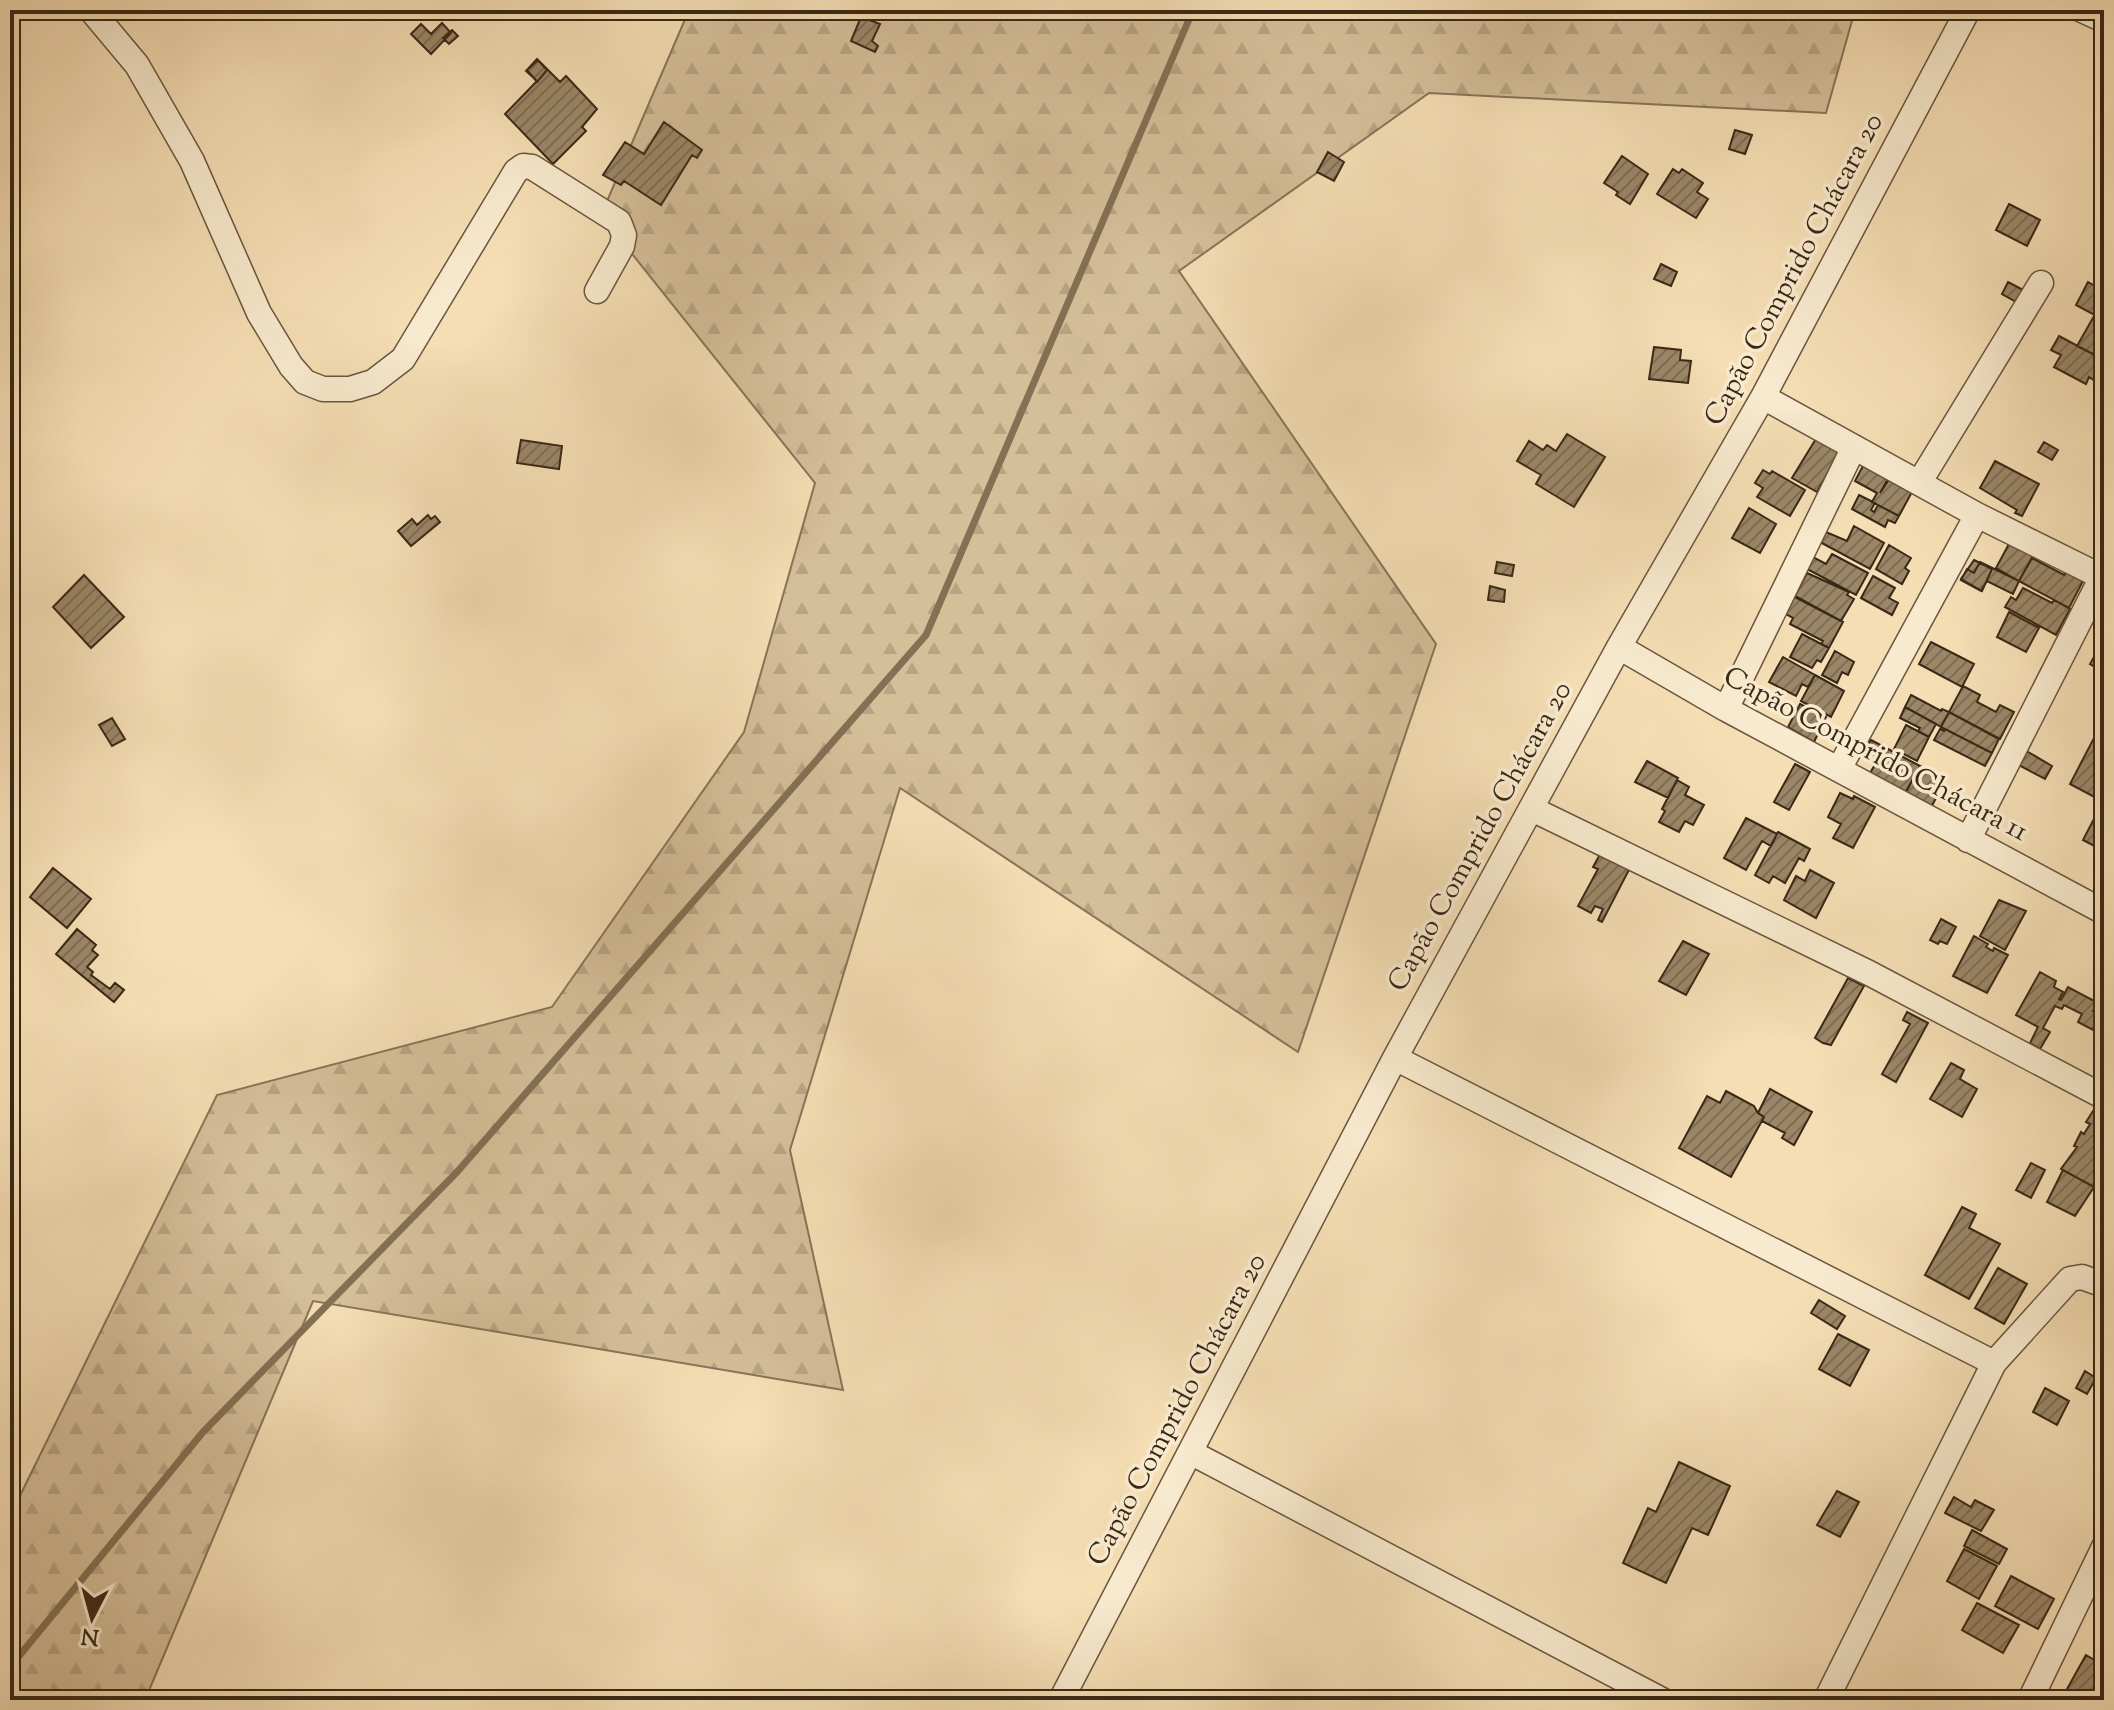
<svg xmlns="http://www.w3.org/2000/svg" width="2114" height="1710" font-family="'Sorts Mill Goudy',serif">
  <defs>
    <pattern id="forest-firs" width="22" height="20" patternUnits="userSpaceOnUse" patternTransform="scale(2)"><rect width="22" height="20" fill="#d5bf99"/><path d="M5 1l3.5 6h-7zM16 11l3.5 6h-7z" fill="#b8a483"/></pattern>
    <pattern id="building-hatch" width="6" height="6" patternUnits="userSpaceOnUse" patternTransform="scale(2)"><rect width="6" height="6" fill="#9b8768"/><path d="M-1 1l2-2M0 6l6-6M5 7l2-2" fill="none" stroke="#7f6e55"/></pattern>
  </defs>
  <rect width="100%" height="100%" fill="#f5deb4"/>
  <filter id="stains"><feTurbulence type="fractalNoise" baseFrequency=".0025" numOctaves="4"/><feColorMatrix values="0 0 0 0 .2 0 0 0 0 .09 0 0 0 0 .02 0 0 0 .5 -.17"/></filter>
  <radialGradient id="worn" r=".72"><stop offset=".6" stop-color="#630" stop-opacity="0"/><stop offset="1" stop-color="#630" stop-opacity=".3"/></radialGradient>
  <path fill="url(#forest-firs)" stroke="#887458" stroke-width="2" d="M689,10H1855L1826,113L1429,93L1179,271L1436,644L1298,1052L900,788L790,1150L843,1390L313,1301L145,1700H10V1516L217,1095L552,1007L744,732L815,483L601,215Z"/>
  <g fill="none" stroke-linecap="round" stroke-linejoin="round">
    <path stroke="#847054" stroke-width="7" d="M10,1667L203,1432L457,1172L926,635L1193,10"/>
  </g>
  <path fill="url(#building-hatch)" stroke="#3a2816" stroke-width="2" d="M861,17L880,24L872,41L878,46L875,52L851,41Z
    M442,23L451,33L431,54L411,34L421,24L431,34Z
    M452,30L458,36L449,44L443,38Z
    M537,59L560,82L566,76L597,109L582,127L586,131L553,164L505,114L537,81L526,71Z
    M538,60L547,70L537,82L527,70Z
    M664,122L702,150L697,158L692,155L661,205L624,181L621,185L603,175L625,142L644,154Z
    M1735,130L1752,135L1745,154L1729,149Z
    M1328,152L1344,162L1334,181L1317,172Z
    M1622,156L1648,174L1630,204L1616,195L1618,192L1604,183Z
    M1673,169L1679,173L1682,169L1703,183L1697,192L1708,199L1696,218L1657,194Z
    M2009,204L2040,220L2027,246L1996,230Z
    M1661,264L1677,272L1671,286L1654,279Z
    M2008,282L2025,291L2018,303L2002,294Z
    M2088,282L2104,291L2102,319L2076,305Z
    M2094,316L2104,321V334L2095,355L2077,346Z
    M2059,336L2104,360L2095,381L2089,377L2086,384L2054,367L2061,355L2051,350Z
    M1654,347L1681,350L1680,360L1691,361L1688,383L1649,379Z
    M1567,434L1605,457L1574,507L1536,484L1541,475L1517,461L1529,441L1543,450L1547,445L1556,451Z
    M1817,437L1840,451L1817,492L1792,478Z
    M521,440L562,446L559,469L517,463Z
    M2044,442L2058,450L2052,460L2038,452Z
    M1995,461L2039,484L2022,516L2015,513L2017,510L1980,488Z
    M1864,464L1889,477L1880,493L1890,478L1913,490L1899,516L1872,502L1877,493L1855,481Z
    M1763,470L1770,474L1772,471L1805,490L1790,516L1757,497L1763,488L1755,483Z
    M1859,495L1875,503L1871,510L1874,512L1878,505L1899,516L1895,523L1888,520L1885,527L1852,509Z
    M1749,508L1776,524L1760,553L1732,538Z
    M428,515L431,519L435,516L440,522L411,546L398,531L412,519L417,525Z
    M1854,526L1884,543L1870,569L1820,542L1826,532L1847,541Z
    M2011,540L2035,552L2019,581L1996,568Z
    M1889,545L1911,558L1905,568L1909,571L1902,584L1876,569Z
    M1832,554L1868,573L1856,595L1807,569L1813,557L1826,564Z
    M2032,558L2064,575L2066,572L2083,581L2069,608L2019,581Z
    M1974,560L1992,569L1982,591L1961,579Z
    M1497,562L1514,565L1512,576L1495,573Z
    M1980,562L2019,581L2013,594L1987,581L1981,591L1961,580L1967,569L1974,573Z
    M1807,573L1849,592L1847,595L1854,599L1841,621L1795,596Z
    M84,575L124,617L91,648L53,607Z
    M1873,576L1895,588L1889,598L1898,603L1892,615L1861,598Z
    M1490,586L1505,590L1504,602L1488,600Z
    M2023,588L2052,603L2054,600L2070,609L2056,635L2005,607L2011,597L2016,600Z
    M1793,596L1843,622L1829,648L1821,644L1823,641L1790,624L1793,618L1784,613Z
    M2009,612L2039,628L2026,652L1997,637Z
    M1802,634L1829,648L1821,662L1817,660L1812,668L1790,657Z
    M2104,639V672L2090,664Z
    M1931,642L1974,664L1962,687L1919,664Z
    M1835,651L1854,662L1848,675L1842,672L1837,683L1822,675Z
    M1783,657L1815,675L1808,687L1802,684L1796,696L1769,682Z
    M1815,675L1844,691L1831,717L1801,701Z
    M1963,686L1980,695L1977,702L1996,712L2000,705L2014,712L2000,739L1949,712Z
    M1911,695L1941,711L1942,709L1949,712L1941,727L1905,707Z
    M1800,704L1826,717L1814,742L1788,727Z
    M1905,707L1936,724L1929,737L1918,731L1920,728L1900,718Z
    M1949,712L1999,739L1992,753L1941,727Z
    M112,718L125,739L112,746L99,725Z
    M1906,725L1929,737L1917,761L1894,749Z
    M1940,729L1944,731L1945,729L1992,753L1985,766L1934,740Z
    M2095,736L2104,740V802L2070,784Z
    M1871,740L1920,766L1905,793L1870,773L1879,758L1865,750Z
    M2023,749L2052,766L2045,779L2015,763Z
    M1647,761L1678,778L1668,798L1635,782Z
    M1795,764L1810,772L1789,810L1774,802Z
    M1920,766L1940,776L1933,789L1939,792L1932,806L1906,792Z
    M1677,780L1689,787L1685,795L1704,805L1693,825L1685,821L1679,832L1659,822L1665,811L1662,809Z
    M1840,793L1853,799L1854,796L1875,807L1853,848L1833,838L1841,824L1828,817Z
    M2096,815L2104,820V851L2083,840Z
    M1746,818L1777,834L1771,846L1762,841L1746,870L1724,858Z
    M1778,832L1810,849L1804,861L1799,858L1785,883L1773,876L1769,883L1755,875Z
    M1604,847L1633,862L1602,922L1598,920L1603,909L1595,906L1591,913L1578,906L1598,869L1593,867Z
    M53,868L91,899L67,928L30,897Z
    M1810,870L1834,883L1816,918L1784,900L1796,876L1805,881Z
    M1999,900L2026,911L2005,950L1980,936Z
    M1941,919L1956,927L1947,944L1940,941L1938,944L1930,940Z
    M77,929L96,945L92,950L98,955L87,967L93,972L91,975L110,989L115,983L124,990L114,1002L56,954Z
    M1974,936L1988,944L1986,947L1993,951L1994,948L2008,955L1987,993L1953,976Z
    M1683,941L1709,954L1686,995L1659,981Z
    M2040,972L2056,981L2054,987L2063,992L2059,999L2061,1000L2068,987L2098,1003L2093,1011L2101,1015L2093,1030L2078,1022L2082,1014L2064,1005L2062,1009L2055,1006L2043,1028L2050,1032L2040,1049L2030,1043L2038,1027L2016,1015Z
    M1848,978L1864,986L1831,1045L1823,1043L1815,1038Z
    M1907,1012L1928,1023L1896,1082L1882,1074L1910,1024L1903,1020Z
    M1951,1063L1964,1070L1960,1079L1977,1089L1962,1117L1930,1099Z
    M1770,1089L1812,1112L1794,1145L1782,1138L1785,1133L1762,1121L1764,1117L1758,1113Z
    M1726,1091L1754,1106L1758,1113L1764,1117L1731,1177L1679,1148L1707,1096L1720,1103Z
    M2093,1111L2104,1117V1130L2096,1145L2104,1151V1168L2094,1187L2061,1169L2077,1147L2074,1146L2081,1132L2084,1134L2090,1124L2086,1122Z
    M2031,1163L2045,1170L2031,1198L2016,1190Z
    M2063,1170L2094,1187L2075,1216L2047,1202Z
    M2102,1171L2104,1172V1192L2094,1187Z
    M1962,1207L1976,1214L1969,1228L2000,1244L1969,1299L1925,1275Z
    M1998,1268L2027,1284L2004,1324L1975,1308Z
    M1819,1300L1845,1316L1837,1329L1811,1313Z
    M1838,1334L1869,1350L1850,1386L1819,1369Z
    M2085,1371L2096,1378L2087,1394L2076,1388Z
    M2045,1388L2069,1401L2057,1425L2033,1412Z
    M1679,1462L1730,1486L1708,1535L1692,1528L1666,1583L1623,1563L1648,1508L1656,1512Z
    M1837,1491L1859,1502L1840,1537L1817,1525Z
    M1954,1497L1971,1507L1975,1500L1994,1510L1981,1531L1945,1513Z
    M1972,1530L2007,1549L1999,1564L1964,1546Z
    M1964,1549L1997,1566L1979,1599L1947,1581Z
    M2011,1576L2054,1599L2038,1629L1995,1606Z
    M1977,1603L2019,1625L2003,1653L1962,1630Z
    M2086,1655L2096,1661L2095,1667L2104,1672V1700H2087L2067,1689Z"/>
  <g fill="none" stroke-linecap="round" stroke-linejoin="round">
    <defs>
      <path id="minor" d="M91,10L137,65L192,161L259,313L291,366L305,382L323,389H350L373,382L403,359L516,171L523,166L532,167L619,222L624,235L622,246L597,291
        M2082,10L2104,20
        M1763,397L1977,515L2104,578
        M1919,483L2041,283
        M1619,647L1726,709L2104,912
        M1726,709L1854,447
        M1839,769L1977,515
        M1532,809L1869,973L2104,1097
        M1968,840L2104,573
        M1395,1058L1994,1363
        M1190,1452L1662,1700
        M1061,1700L1395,1058L1619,647L1763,397L1968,10
        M1826,1700L1994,1363L2070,1279L2082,1277L2104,1285
        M2030,1700L2104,1547"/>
    </defs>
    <use href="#minor" stroke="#69563e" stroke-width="27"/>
    <use href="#minor" stroke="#f8eace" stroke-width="24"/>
  </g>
  <g text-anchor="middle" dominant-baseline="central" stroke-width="7" stroke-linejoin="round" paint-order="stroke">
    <g font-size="28" fill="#3a2816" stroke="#f8eace">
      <text transform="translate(1795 270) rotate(-62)">Capão Comprido Chácara 20</text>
      <text transform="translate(1875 755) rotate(28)">Capão Comprido Chácara 11</text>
      <text transform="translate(1481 837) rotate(-61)">Capão Comprido Chácara 20</text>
      <text transform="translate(1178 1410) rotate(-62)">Capão Comprido Chácara 20</text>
    </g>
  </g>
  <rect width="2114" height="1710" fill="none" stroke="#f5deb4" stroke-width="40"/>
  <rect x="12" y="12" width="2090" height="1686" fill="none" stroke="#3a2816" stroke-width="4"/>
  <rect x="20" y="20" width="2074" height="1670" fill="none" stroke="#3a2816" stroke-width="2"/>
  <g transform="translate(92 1618) rotate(186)" stroke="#f8eace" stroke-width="6" paint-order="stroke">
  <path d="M0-6L14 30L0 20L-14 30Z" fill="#3a2816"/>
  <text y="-12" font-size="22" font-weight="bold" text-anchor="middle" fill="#3a2816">N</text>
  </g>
  <rect width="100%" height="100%" filter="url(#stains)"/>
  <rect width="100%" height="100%" fill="url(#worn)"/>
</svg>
